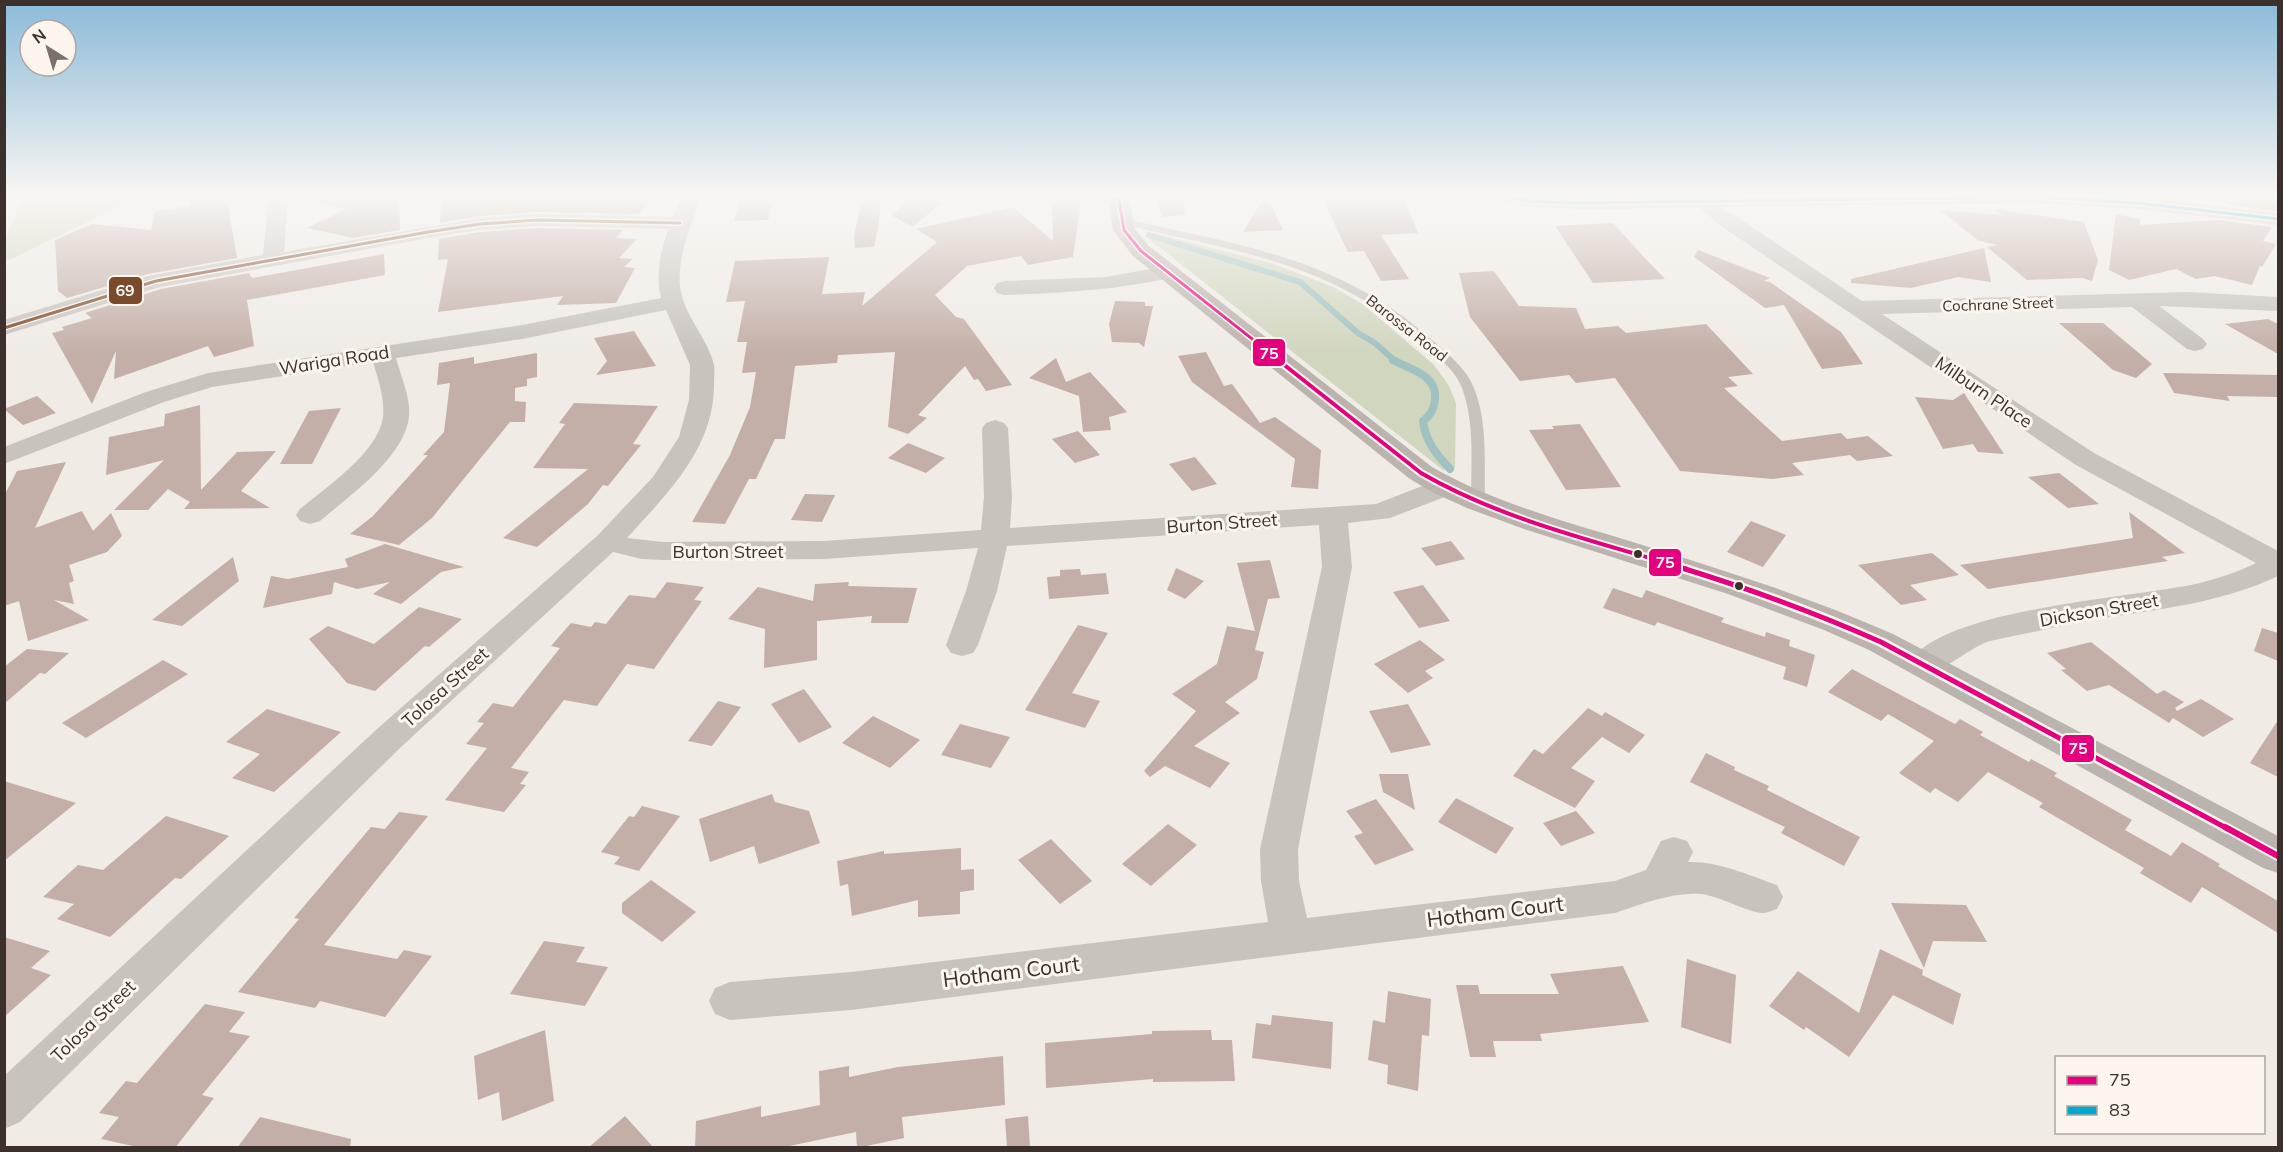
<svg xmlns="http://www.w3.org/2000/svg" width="2283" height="1152" font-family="Mulish,sans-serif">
  <rect width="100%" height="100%" fill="#f0ebe5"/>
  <path fill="#d1d6bf" d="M45,194H144L12,259L5,260V237L21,203Z
    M1154,233L1274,264L1333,287L1364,305L1434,365L1449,386L1456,403L1455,468L1443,470L1145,236Z"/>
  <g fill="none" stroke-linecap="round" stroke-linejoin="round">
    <path stroke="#a1c2c1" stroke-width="6" d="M4,198L16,194
      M1149,235L1300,282L1358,333L1375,343L1395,361"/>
    <path stroke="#a1c2c1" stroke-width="8" d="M1393,360C1410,370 1438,374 1435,400C1434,409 1430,416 1423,421C1425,441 1437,455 1450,469"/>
  </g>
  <path fill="#c3afa7" d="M192,194H226L237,258L148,274L67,298L58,291L55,240L92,224L151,230L155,211L189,206Z
    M319,194H399L400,230L353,238L307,228L346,209L318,203Z
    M500,194H592L654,197L638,214L537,212L480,216L440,223L441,202Z
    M751,194H775L768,220L734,221L740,199L750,198Z
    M863,194H882L878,228L874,247L855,248L854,236Z
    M1154,194H1182L1185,215L1162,217Z
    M1266,194L1283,230L1243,232Z
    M2209,194H2275L2277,211L2231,205Z
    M914,197L943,202L912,227L891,215Z
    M1364,198H1404L1418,233L1381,235L1409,279L1381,281L1364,251L1348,252L1324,202L1365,201Z
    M1052,202H1081L1073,257L1028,265L1021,256L967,266L935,295L956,317L964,319L1012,385L986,391L978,379L974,380L965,366L918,415L927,418L908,434L888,427L895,352L838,355L837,363L795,366L785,439H775L756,479H749L725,524L692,522L730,455L750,407L756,372L742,373L747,342H737L745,301L726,302L735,261L829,257L822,294L865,292L862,306L937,242L916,229L1013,207L1053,241Z
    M1994,209L2084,222L2098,260L2092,281L2082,278L2027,280L1987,247L1997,245L1979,241L1940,210L2002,215Z
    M2116,214L2140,219V225L2218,220L2272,227L2263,241L2276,244L2262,267L2260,266L2252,285L2215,276L2196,279L2176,269L2129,280L2109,270Z
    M1613,223L1643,256L1665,279L1593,283L1555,226Z
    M537,228L623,230L616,238L637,239L619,258L633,259L624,267L635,268L616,303L557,305L563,296L438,312L448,259L438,260L439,239L480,232Z
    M1984,248L1991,282L1958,277L1911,288L1851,283V279Z
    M1698,250L1770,278L1764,281L1770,282L1841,332L1863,364L1822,369L1784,305L1765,308L1694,257Z
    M384,254L385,275L247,300L254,346L214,357L208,346L114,379L116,351L92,404L52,333L64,330L62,327L92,318L85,313L161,289L249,273L252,278Z
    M1494,271L1519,306L1576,308L1585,329L1618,326L1626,333L1706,324L1753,374L1728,377L1738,386L1724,388L1782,441L1841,433L1847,439L1868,436L1893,456L1857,461L1850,455L1792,463L1804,475L1773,479L1680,471L1615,378L1576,383L1569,375L1520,381L1470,317L1459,273Z
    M1115,301L1145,302V306H1153L1144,347L1139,343L1112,342L1109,324Z
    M2268,319L2278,324V354L2225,324Z
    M2059,323H2103L2152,364L2136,378L2113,370Z
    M634,331L656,366L596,375L607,361L594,338Z
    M1206,352L1224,386L1232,384L1260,423L1275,417L1321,450L1318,489L1291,487L1295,459L1192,382L1178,356Z
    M537,353V377L527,379V386L515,388V401L526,402L525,422H510L432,518L399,545L350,534L373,516L428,455H423L444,432L450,383L437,385L439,363L474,357V364Z
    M1056,358L1066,382L1090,372L1127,412L1109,417L1111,430L1083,432L1079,396L1029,378Z
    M2163,373L2278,375V397L2227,396L2230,401L2174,393Z
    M1964,393L1981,419L2004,454L1978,452L1973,444L1943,449L1915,397L1953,400Z
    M37,396L56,413L23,425L4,409Z
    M574,403L658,406L633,444L641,445L608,486L603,485L588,504L537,547L503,538L588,469L533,468L565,424L559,423Z
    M200,405L201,490L237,452L276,451L241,491L270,508L184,509L190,502L168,489L148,510H114L164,460L106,475L109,437L164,426L165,414Z
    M341,408L312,464H280L309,411Z
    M1580,424L1621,487L1566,490L1529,430L1554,429L1552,426Z
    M1078,431L1100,455L1075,463L1052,439Z
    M908,443L945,458L926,473L888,458Z
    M1195,457L1217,484L1192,491L1169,464Z
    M66,462L35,528L82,511L93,531L111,513L122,536L107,552L69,565L74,581L69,583L74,604L54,600L89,620L28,641L19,601L4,606V496L17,471Z
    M2059,473L2076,486L2099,504L2068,508L2028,477Z
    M805,494L835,495L822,522L791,520Z
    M2129,512L2185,553L2162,557L2168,561L1988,589L1960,565L2133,538Z
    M1751,521L1786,535L1763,567L1727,552Z
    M1451,541L1465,559L1436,566L1421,548Z
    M385,544L464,567L441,572L401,604L373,594L390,582L357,589L334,582L332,594L263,608L271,576L288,579L348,567L345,559Z
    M1932,553L1959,575L1910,585L1927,600L1901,605L1858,565Z
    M233,557L239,581L182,626L152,620Z
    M1270,560L1280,598L1268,599L1255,650L1264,652L1257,679L1225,702L1240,713L1194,746L1230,763L1210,788L1165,766L1150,777L1144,771L1196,711L1172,694L1217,664L1227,626L1255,631L1237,563Z
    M1176,568L1204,581L1185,599L1167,590Z
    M1080,569L1081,575L1106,573L1109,594L1049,599L1047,577L1060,576V570Z
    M667,582L704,587L694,600L702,601L654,669L627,664L597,706L564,700L511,768L529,772L520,784L526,785L504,812L445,800L487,748L466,744L484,723L477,722L493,703L513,707L560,648L551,646L571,623L591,627L595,622L606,624L629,595L655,598Z
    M849,582L848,586L917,588L908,623H871L872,616L817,621V660L764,668L765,629L728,619L758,587L813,601L815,584Z
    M1423,585L1450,621L1419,628L1393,592Z
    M1613,588L1642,598L1646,590L1724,618L1721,622L1765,637L1766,632L1790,640L1789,646L1815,655L1807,687L1783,679L1786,667L1657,622L1655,626L1603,608Z
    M419,607L462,619L429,647L425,646L375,691L347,683L309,639L328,626L374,644Z
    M1078,625L1108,633L1072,693L1100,701L1085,728L1025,710Z
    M2262,628L2278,633V661L2254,651Z
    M1420,640L1445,660L1425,671L1433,678L1408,693L1374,664Z
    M2091,642L2157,694L2164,690L2184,702L2175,708L2177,711L2201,699L2234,719L2203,737L2173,718L2169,723L2109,685L2087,691L2061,670L2066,669L2047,653Z
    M27,649L69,653L45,674L40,673L4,704V667Z
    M163,660L188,674L86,738L62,723Z
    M1852,669L1955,724L1960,719L1983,732L1980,735L2029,762L2031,759L2057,773L2054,776L2132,820L2125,830L2171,856L2182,842L2220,864L2218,866L2278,901V933L2202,887L2191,903L2140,873L2144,868L2039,807L2043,803L1988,772L1958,802L1935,788L1930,793L1899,773L1934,741L1888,714L1881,721L1828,692Z
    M804,689L832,727L799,743L771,704Z
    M718,701L741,707L712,746L688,741Z
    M1408,704L1431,745L1391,753L1369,711Z
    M1588,708L1602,716L1605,712L1645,735L1629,753L1602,737L1571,768L1595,781L1575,808L1513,776L1534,749L1543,754Z
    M267,709L341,732L274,792L232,778L260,754L226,742Z
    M873,716L920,740L890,768L842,743Z
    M2278,720V777L2250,763Z
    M960,724L1010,737L991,768L941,755Z
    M1706,753L1735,767L1734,770L1769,786L1767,790L1860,837L1844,866L1781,833L1785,827L1690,782Z
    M1379,774H1408L1415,810L1383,792Z
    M4,781L76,803L4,861Z
    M772,794L775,802L809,811L820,843L759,864L754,846L710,862L699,819Z
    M1456,798L1514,828L1496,854L1438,822Z
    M1376,799L1414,850L1375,865L1354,836L1363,833L1346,811Z
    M642,806L680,816L639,871L614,864L620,857L601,852L629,816L634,817Z
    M1576,811L1595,833L1561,846L1543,823Z
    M399,812L428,816L324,945L397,959L404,950L432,956L385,1017L320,1001L315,1008L238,992L299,919L294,918L371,827L385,829Z
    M166,816L229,836L181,879L175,878L110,937L57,919L74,904L43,897L78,865L103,870Z
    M1168,824L1197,845L1151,886L1122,864Z
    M1051,839L1092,881L1060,904L1018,860Z
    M961,848V870L974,869V890L960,892V914L918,917V900L852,916L848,884L840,886L837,861L884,851V854Z
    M651,880L696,912L662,942L622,913V903Z
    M1891,903L1966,905L1987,942L1933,941L1924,968Z
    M4,937L50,951L31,968L51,975L4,1017Z
    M544,941L585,947L576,962L608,967L585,1006L510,994Z
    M1880,949L1923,970L1922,975L1961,994L1953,1025L1893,995L1849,1057L1806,1027L1804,1030L1769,1006L1798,971L1859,1013Z
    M1687,959L1736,975L1731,1044L1681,1027Z
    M1623,966L1649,1022L1540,1034L1542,1041H1493L1496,1057H1470L1456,985H1478L1480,994H1559L1550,974Z
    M1388,991L1431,999L1429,1036L1422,1035L1418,1091L1387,1084L1388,1065L1368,1060L1373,1020L1385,1023Z
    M205,1004L245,1012L229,1032L250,1036L202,1095L214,1098L175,1148H142L101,1139L119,1117L99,1113L126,1081L137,1083Z
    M1272,1015L1333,1022L1331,1069L1252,1058L1256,1023L1271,1025Z
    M545,1030L554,1101L502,1121L499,1092L478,1100L474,1056Z
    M1211,1030L1212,1040H1232L1235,1081L1153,1082V1079L1046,1088L1045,1043L1152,1034V1031Z
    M1003,1056L1005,1105L902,1117L904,1138L857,1148L856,1132L780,1148H695L696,1121L761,1106V1117L820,1105L819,1071L849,1066V1077L898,1067Z
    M625,1116L654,1148H588Z
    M1028,1116L1030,1148H1007L1005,1119Z
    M260,1117L351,1139L350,1148H237Z"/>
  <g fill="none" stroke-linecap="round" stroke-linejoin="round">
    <path fill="#c9c3be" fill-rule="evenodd" d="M1122,218C1241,246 1337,256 1432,340C1448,354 1466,368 1474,388C1488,422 1484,464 1485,501L1483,504L1478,505L1471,501C1471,464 1475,423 1462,388C1455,369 1437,357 1423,344C1330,260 1235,252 1118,223V219Z"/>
    <path fill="#c9c3be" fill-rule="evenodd" d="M269,194H288L284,252L480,218L537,214L673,217L683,194H701C693,224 677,253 680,286C683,315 708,338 714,365C715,371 714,378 714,383C715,447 668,493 627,538L663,542L824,541L981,530L984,497L982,428L986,423L995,420L1004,423L1008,428L1012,497L1010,528L1376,504L1435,481L1445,479L1455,481L1459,487L1455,493L1390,518L1348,523L1352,567L1298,849L1299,881L1307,918L1615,881L1646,870L1661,841L1674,837L1687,841L1693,852L1688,862C1719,861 1748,875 1777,885L1783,897L1777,909C1773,910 1767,913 1764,913C1751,914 1720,896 1701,894C1672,892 1642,904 1615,913L851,1010L730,1020L715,1014L709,1001L715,988L730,982L851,972L1268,922L1261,881L1260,849L1322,567L1319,525L1007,546L997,591L978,645L973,653L962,656L951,653L946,645L966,591L978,548L824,559L663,560L642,559L613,552L401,747L20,1122L4,1129V1076L377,729L597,536L653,477L679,437L689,400L690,365L666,310L522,339L396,358C401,377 411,398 409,417C404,458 349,496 320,521L310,524L300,521L296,515L300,509C326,487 378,453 383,417C385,399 378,379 373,362L212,387L164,402L4,464V447L146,392L208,373L522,325L661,298C655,274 661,251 668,229L537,226L480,230L428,238L160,287L4,335V320L148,276L263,255Z
      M1481,194L1574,197L2076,194L2138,197L2278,213V225L2138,209L2036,203L1722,207L1862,301L2187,292L2278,297V311L2159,306L2203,339L2207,344L2203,349L2195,351L2187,349L2132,307L1882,314L2094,453L2278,551V576C2223,602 2163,609 2104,618C2065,625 2028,633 1990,641C1964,649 1941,679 1914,671L1909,663C1941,608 2136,598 2200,583C2219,578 2238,572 2256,563L2076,465L1718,224L1699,207C1628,208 1554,215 1484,198Z
      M1166,266L1174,267L1177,272L1174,277C1118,290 1062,293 1005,295L997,293L994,288L997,283L1005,281L1106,277Z"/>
    <path fill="#bab3ae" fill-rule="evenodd" d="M1107,194H1128L1135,229L1149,246L1432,467C1495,503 1567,522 1636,543C1723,570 1810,597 1893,634L2278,836V873L2263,868L1869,650L1824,630L1728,594L1524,529L1467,508L1434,493L1410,479L1380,455L1133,256L1113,230Z"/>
    <defs>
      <path id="bus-1-far3" d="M1118,194L1124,230L1141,251L1280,361"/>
      <path id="bus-1-far2" d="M1278,360L1421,473C1502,520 1598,542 1687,569"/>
      <path id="bus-1-far1" d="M1682,568C1750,589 1816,613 1881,642L2228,829"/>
      <path id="bus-1" d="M2225,827L2278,856"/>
      <path id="bus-2" d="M1491,194L1528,201L1574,203L2036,197L2138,203L2278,219"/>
      <path id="bus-3" d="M4,328L156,281L428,232L480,224L537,220L680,223"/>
    </defs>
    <use href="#bus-1-far3" stroke="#fbf5ee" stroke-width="6"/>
    <use href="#bus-1-far2" stroke="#fbf5ee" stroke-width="8"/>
    <use href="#bus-1-far1" stroke="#fbf5ee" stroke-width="10"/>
    <use href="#bus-1" stroke="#fbf5ee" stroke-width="10"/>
    <use href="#bus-2" stroke="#fbf5ee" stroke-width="6"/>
    <use href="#bus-3" stroke="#fbf5ee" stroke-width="6"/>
    <use href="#bus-1-far3" stroke="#e5007d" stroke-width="3"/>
    <use href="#bus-1-far2" stroke="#e5007d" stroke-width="4"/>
    <use href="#bus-1-far1" stroke="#e5007d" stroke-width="5"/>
    <use href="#bus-1" stroke="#e5007d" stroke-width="6"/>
    <use href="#bus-2" stroke="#00a9ce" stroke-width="3"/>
    <use href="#bus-3" stroke="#7a4b2a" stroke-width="3"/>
  </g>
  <linearGradient id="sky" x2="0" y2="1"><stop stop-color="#8bbad8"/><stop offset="0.55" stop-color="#f8f6f3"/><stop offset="1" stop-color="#f8f6f3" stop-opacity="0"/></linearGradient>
  <rect width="2283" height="355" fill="url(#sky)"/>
  <g fill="#3b302b" stroke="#fbf5ee" stroke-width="2">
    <circle cx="1638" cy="554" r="5"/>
    <circle cx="1739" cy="586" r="5"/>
  </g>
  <g text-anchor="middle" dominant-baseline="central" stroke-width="6" stroke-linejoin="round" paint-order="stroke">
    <g font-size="15" fill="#3b302b" stroke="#fbf5ee">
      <text transform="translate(1998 304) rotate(-2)">Cochrane Street</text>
      <text transform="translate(1407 328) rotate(38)">Barossa Road</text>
    </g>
    <g font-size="18" fill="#3b302b" stroke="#fbf5ee">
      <text transform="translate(334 360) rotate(-9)">Wariga Road</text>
      <text transform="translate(1984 392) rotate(34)">Milburn Place</text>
      <text transform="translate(1222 523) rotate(-4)">Burton Street</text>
      <text x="728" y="551">Burton Street</text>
      <text transform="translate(2099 610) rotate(-10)">Dickson Street</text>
      <text transform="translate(445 687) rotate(-42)">Tolosa Street</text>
      <text transform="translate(93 1021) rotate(-44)">Tolosa Street</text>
    </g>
    <g font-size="21" fill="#3b302b" stroke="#fbf5ee">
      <text transform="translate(1495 911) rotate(-7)">Hotham Court</text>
      <text transform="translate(1011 971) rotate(-7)">Hotham Court</text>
    </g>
  </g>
  <g stroke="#fbf5ee" stroke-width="2">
    <rect x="108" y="276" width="35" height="29" rx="6" fill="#7a4b2a"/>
    <rect x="1252" y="338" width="34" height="29" rx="6" fill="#e5007d"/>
    <rect x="1648" y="548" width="34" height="29" rx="6" fill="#e5007d"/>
    <rect x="2061" y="734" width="34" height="29" rx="6" fill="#e5007d"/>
  </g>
  <g font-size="16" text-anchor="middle" font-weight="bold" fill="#fff">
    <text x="125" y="296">69</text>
    <text x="1269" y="359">75</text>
    <text x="1665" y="568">75</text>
    <text x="2078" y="754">75</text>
  </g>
  <rect width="2283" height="1152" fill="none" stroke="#3b302b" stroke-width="12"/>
  <rect x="2055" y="1056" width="210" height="78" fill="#fbf5ee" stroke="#aea6a0" stroke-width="1.5"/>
  <rect x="2067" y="1076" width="30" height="9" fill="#e5007d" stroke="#aea6a0" stroke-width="1.5"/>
  <text x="2109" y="1086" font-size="18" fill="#3b302b">75</text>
  <rect x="2067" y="1106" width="30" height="9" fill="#00a9ce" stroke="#aea6a0" stroke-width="1.5"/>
  <text x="2109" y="1116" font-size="18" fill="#3b302b">83</text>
  <g transform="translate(48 48) rotate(323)"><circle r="28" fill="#fbf5ee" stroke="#aea6a0" stroke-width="1.5"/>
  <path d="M0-4.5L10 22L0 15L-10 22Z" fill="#7a716c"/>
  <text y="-9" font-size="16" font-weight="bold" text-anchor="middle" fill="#3b302b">N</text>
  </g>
</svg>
